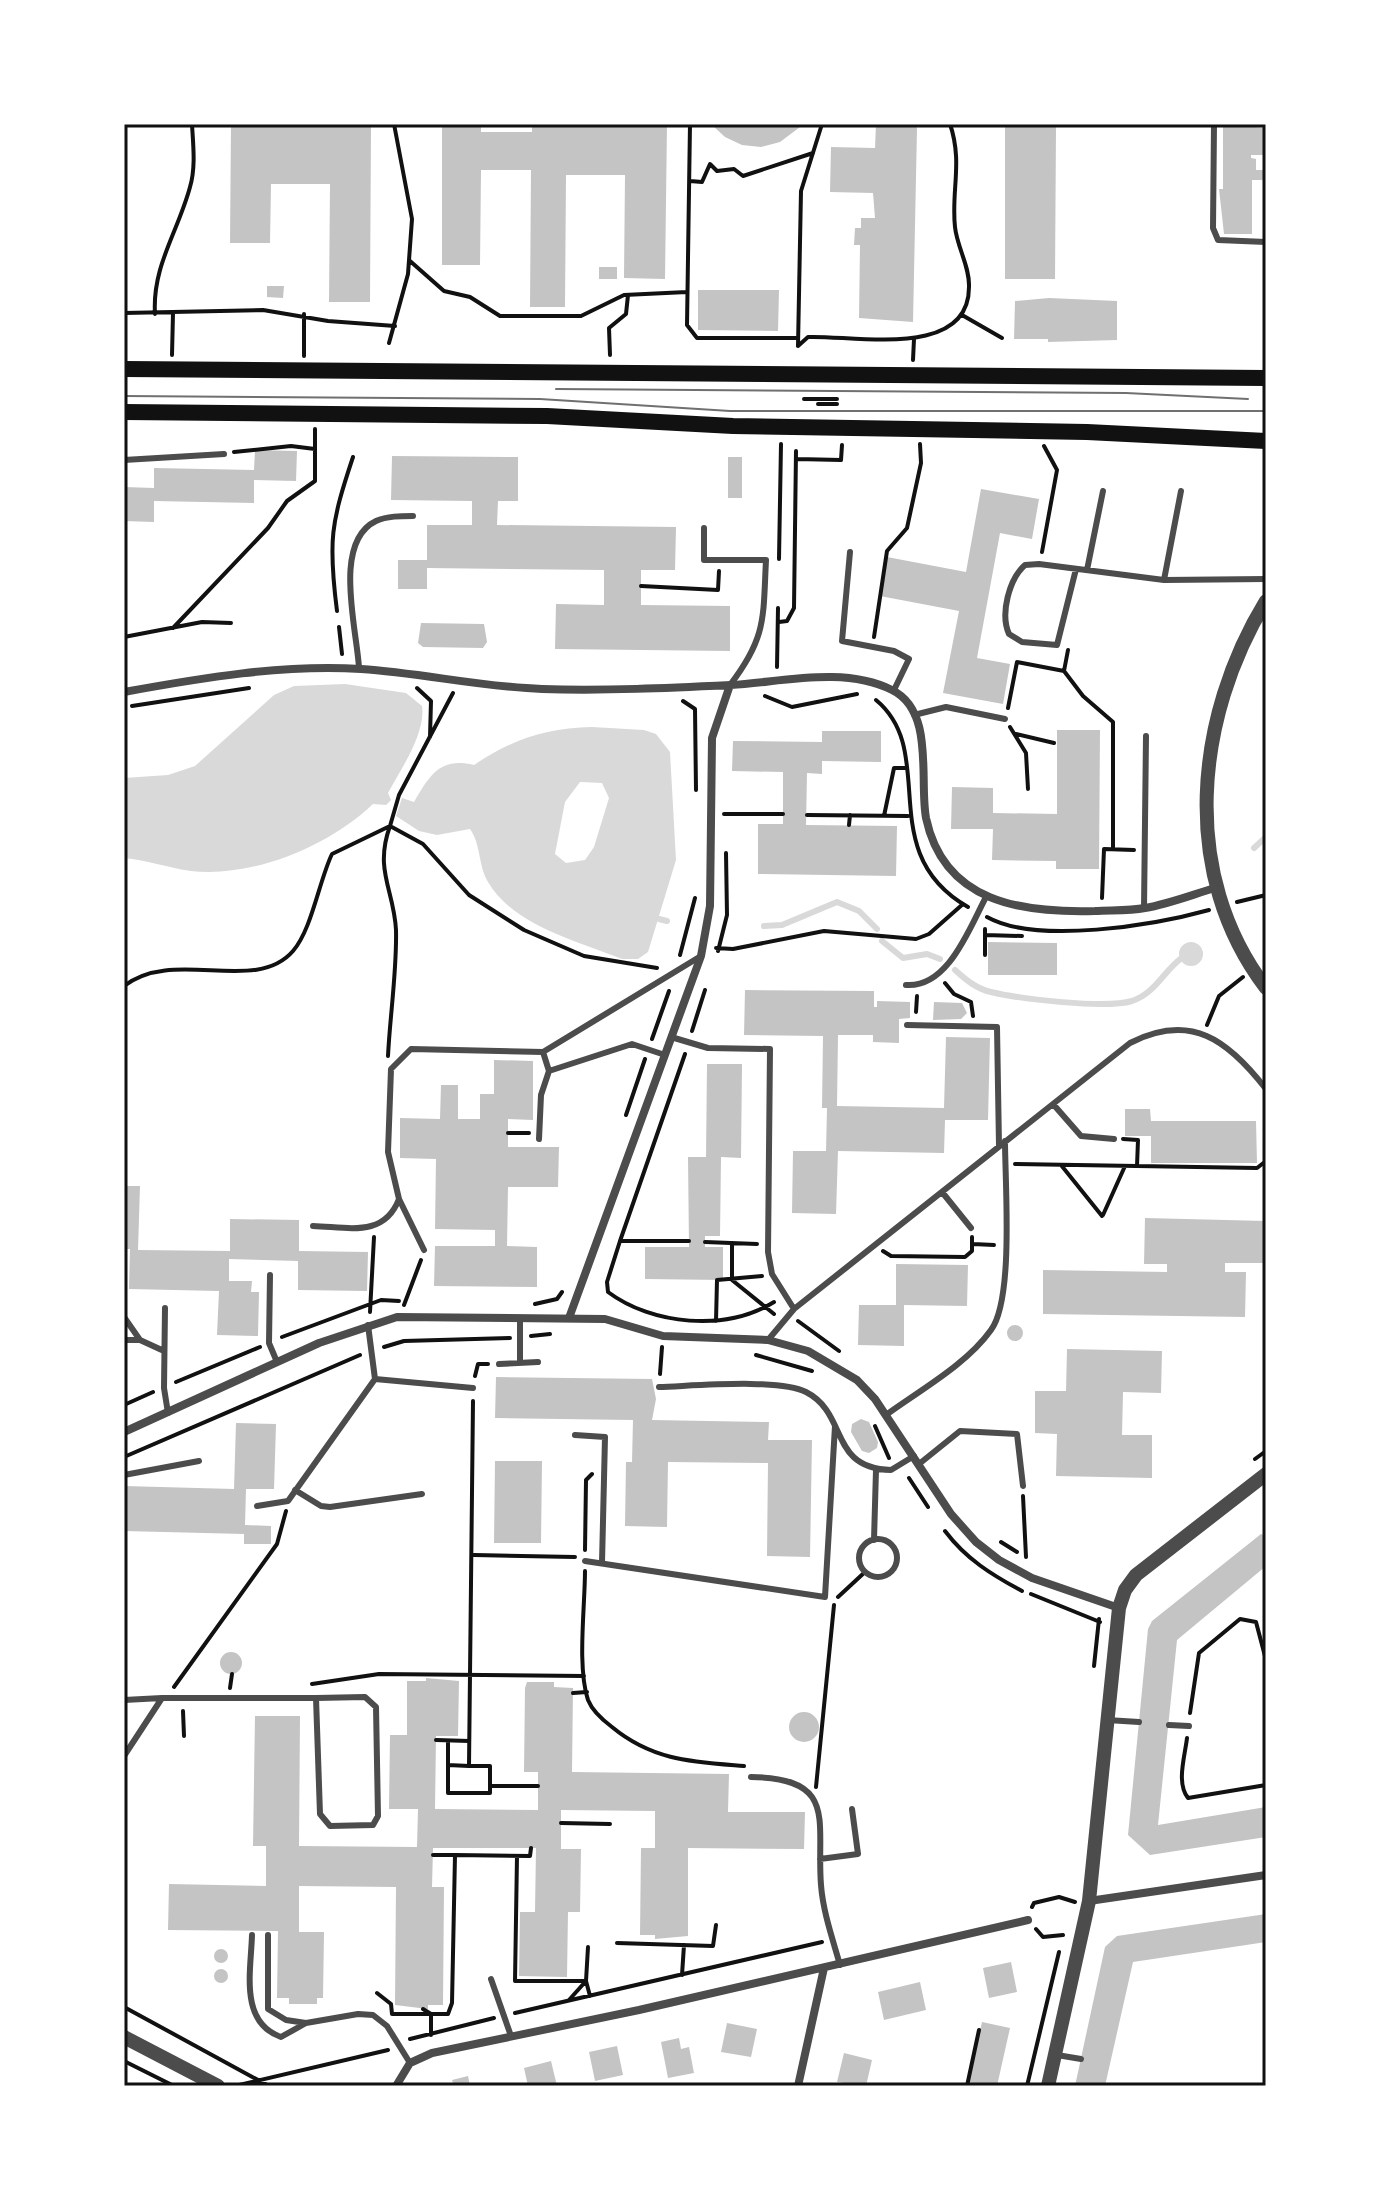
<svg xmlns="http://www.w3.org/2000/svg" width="1390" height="2210" font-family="'Noto Sans',sans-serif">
  <rect width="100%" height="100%" fill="#fff"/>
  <path fill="#d9d9d9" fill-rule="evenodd" d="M345,684L406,693L422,706C426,733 401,769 388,793L391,800L386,805L373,804C329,846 253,878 191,871C169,868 147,860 124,858V778L168,775L195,766L274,695L294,686Z
    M592,727L644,730L656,734L670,752L676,860L648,952L638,959H622C577,941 513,925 488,882C478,865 481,844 470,829L437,835L419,831L396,816L402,798L414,802C430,775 440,757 474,765C513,739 546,728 592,727ZM580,782L602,783L609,798L594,847L585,860L566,863L555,854L565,802Z
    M1179 954a12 12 0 1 1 24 0a12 12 0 1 1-24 0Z"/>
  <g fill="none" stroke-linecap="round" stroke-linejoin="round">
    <path stroke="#d9d9d9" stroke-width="6" d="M1254,848L1266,837
      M659,919L667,921
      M764,926L782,925L837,902L859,911L877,929
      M882,941L903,958L927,954L940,959
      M955,970C966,980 977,989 991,992C1020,999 1105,1009 1132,1001C1156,993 1164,970 1183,957"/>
  </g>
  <path fill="#c4c4c4" d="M231,124H371L370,302H329L330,184H271L270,243H230Z
    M442,124H481V132H532V124H667L665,279L624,278L625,175H566L565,307H530L531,170H481L480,265H442Z
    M711,124H804L780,142L761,147L742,145L725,137Z
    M876,124H916L917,129L913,322L859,318L860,245H854L855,228H861V218H875L873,193L830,192L831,147L875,148Z
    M1005,124H1066V127H1056L1055,279H1005Z
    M1223,124L1266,128V155H1251V158L1256,159V170H1266V180H1252V234H1224L1219,189H1223Z
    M599,267H617V279H599Z
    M267,286H284L283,298L267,297Z
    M698,290H779L778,331L698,330Z
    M1049,298L1117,301V340L1048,342V339H1014L1015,301Z
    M255,450L297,451L296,481L254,480V503L154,501V522L124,521V487L154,488V468L254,470Z
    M392,456L518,457V501H498L497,525L676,527L675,570H641V605L730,606V651L555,649L556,604L604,605V570L427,568V589H398V560H427V525H472V501L391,500Z
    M728,457H742V498H728Z
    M981,489L1039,499L1032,539L1000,533L977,658L1010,664L1003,704L943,693L959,611L880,596L887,557L966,572Z
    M421,623L484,624L487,642L483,648L423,647L418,643Z
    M1057,730H1100L1099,869H1056V861L992,860L993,829H951L952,787L993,788V813L1057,814Z
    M822,731H881V762L822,761V774L807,773L806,825L897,826L896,876L758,874V824H783V772L732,771L733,741L822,742Z
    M988,942L1057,943V975H988Z
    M745,990L874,991V1007H877V1001L910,1002V1018L899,1019V1043L873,1042V1035H838L837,1106L944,1108L946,1037L990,1038L988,1120H945L944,1153L838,1151L836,1214L792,1213L793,1151H826L827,1108H822L823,1036L744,1035Z
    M934,1002L962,1003L967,1013L961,1019L933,1020Z
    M494,1060L533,1061V1120L508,1119V1147H559L558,1187H508L507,1246L537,1247V1287L434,1286L435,1246H495V1230L435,1229L436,1159L400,1158V1118L440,1119L441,1085H458V1119H480V1094H494Z
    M707,1064H742L741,1158L721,1157L720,1236H705V1247H723V1280L645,1279V1247H689L688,1157H706Z
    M1125,1109H1150L1151,1121H1256L1257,1163H1151V1136H1125Z
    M124,1186H140L138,1250L230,1251V1219L299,1220V1251L368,1252L367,1291L298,1290V1261L229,1259V1281H252L251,1292H259L258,1336L217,1335L219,1291L129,1289L130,1249H124Z
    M1145,1218L1266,1221V1263H1225V1272H1246L1245,1317L1043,1314V1270L1167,1272V1264H1144Z
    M896,1264L968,1265L967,1306L904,1305V1346L858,1345L859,1305H896Z
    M1007 1333a8 8 0 1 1 16 0a8 8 0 1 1-16 0Z
    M1067,1349L1162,1351L1161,1393L1123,1392L1122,1435H1152V1478L1056,1476L1057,1434L1035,1433V1391H1066Z
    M496,1377L652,1379L656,1399L652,1420L769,1422L768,1440H812L810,1557L767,1556L768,1463L668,1462L667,1527L625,1526L626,1462H632L633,1420L495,1418Z
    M861,1419L869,1422L878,1442L877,1448L869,1453L862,1451L851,1432L852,1424Z
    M236,1423L276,1424L274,1489H246L245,1525L271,1526V1544H244V1534L124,1531V1486L234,1489Z
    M495,1461H542L541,1543H494Z
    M1261,1534L1266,1536V1566L1177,1640L1158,1825L1266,1807V1837L1150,1855L1128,1835L1148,1629L1152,1621Z
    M220 1663a11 11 0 1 1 22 0a11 11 0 1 1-22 0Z
    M426,1678L459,1681L458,1736H436L435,1809L538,1810V1772H524L525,1688L527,1682H554V1687L573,1688L572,1772L729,1774L728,1812H805L804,1849L688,1848V1936L655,1939V1935H640L641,1848H655V1811L561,1810V1849H581L580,1912H568L567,1977L519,1976L520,1912H535L536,1848H433L432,1887H444L443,2005H428V2009L395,2005L396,1887L299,1886V1932H324L323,1998H317V2004H289V1998H277L278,1931L168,1930L169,1884L266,1886V1846H253L255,1716H300L299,1846L417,1847L418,1809H389L390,1735H407V1681H426Z
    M789 1727a15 15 0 1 1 30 0a15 15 0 1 1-30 0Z
    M1266,1914V1942L1133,1962L1105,2086H1075L1105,1947L1117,1936Z
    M214 1956a7 7 0 1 1 14 0a7 7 0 1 1-14 0Z
    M1011,1962L1017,1992L989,1998L983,1968Z
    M214 1976a7 7 0 1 1 14 0a7 7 0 1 1-14 0Z
    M920,1982L926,2010L884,2020L878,1992Z
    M982,2022L1010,2028L997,2086H968Z
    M727,2023L757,2029L751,2057L721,2052Z
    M679,2038L681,2049L689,2047L694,2073L668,2078L661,2042Z
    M617,2046L623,2075L595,2081L589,2052Z
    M844,2053L872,2060L866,2086L837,2082Z
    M551,2061L557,2086H528L524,2068Z
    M468,2076L470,2086H454L452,2080Z"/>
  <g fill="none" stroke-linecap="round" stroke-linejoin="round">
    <path stroke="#111" stroke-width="4" d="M690,124L687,325L697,338H798
      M690,181L702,182L710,164L717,171L734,169L743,176L813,153
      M410,261L444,291L470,297L500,316H581L624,295L687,292
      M124,313L263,310L328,321L395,326
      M155,314C152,266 178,232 190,187C196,167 193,144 192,124
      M304,314V356
      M962,315L1002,338
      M389,343L408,274L412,219L394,124
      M798,346L808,337C854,335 969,360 969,287C970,267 957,247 955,227C951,191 963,162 950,124
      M798,346L801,191L822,124
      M172,355L173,313
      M610,355L609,328L626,314L628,295
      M913,360L914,339
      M804,399H837
      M818,404H837
      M234,452L291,446L315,449
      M797,459L841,460L842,445
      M1042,552L1057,470L1044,446
      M779,559L781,444
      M641,586L718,590L719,571
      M337,611C328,541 331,523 353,457
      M779,622L787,621L794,608L796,451
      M339,627L342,654
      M173,628L268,528L287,501L315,481V429
      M124,637L202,622L231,623
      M874,637L887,551L907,528L921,463L920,444
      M1017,662L1064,671L1083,696L1113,722V849
      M777,667L778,608
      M1064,671L1068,650
      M417,688L431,701L430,737
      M765,696L792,707L857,694
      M876,700C940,753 872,852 968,907
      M683,701L695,709L696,790
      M132,706L249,688
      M1008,708L1017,662
      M1010,727L1026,753L1028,789
      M1016,734L1054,743
      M724,814H783
      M807,815L908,816
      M884,816L894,768H907
      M849,825L850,815
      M1102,898L1104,849L1134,850
      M1237,902L1266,895
      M987,917C1037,945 1155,925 1209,910
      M985,929V955
      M985,935L1022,936
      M716,948L733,949L824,931L916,939L929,934L963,904
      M718,951L727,915L726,853
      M680,955L695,898
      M945,983L954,994L971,1002L973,1016
      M124,986C174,947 255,995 293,951C312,929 319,881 332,854L390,826L399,795L453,693
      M916,1012L917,996
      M1207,1025L1219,996L1243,977
      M692,1031L705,990
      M652,1039L669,991
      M685,1054L620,1241L607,1282L608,1292C652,1325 726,1332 774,1302
      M388,1056C390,1015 397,971 396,930C394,890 374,870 390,826L423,844L469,895L524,930L584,956L657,968
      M626,1115L645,1059
      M508,1133H529
      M1123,1139L1138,1140L1137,1166
      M1015,1164L1257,1168L1266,1161
      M1061,1165L1102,1216
      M1103,1215L1125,1166
      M620,1241H689
      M705,1242L757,1244
      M732,1243V1280L774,1314
      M973,1244L994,1245
      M883,1251L891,1256L965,1257L972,1251V1237
      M535,1304L557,1299L562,1292
      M404,1305L421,1260
      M370,1312L374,1237
      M716,1321L717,1280L762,1276
      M798,1321L839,1351
      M531,1336L550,1334
      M282,1337L381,1300L399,1301
      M384,1347L404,1341L510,1338
      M756,1355L812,1371
      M660,1374L662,1347
      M475,1376L478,1364H488
      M176,1382L260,1347
      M473,1401L469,1766H490V1786H538
      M124,1405L153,1392
      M875,1426L889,1458
      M124,1457L360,1355
      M1255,1459L1266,1451
      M909,1478L928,1507
      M1023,1496L1026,1557
      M945,1531C966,1559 992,1575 1022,1591
      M1001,1542L1017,1552
      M585,1550L586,1480L592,1474
      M474,1555L575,1557
      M585,1571C585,1607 577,1667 588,1700C592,1710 604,1721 612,1727C653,1761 694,1762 744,1766
      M1031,1594L1100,1622
      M838,1597L865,1572
      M1094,1666L1099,1619
      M312,1684L379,1674L584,1676
      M174,1687L277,1544L286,1511
      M230,1688L232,1674
      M573,1693L587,1692
      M183,1711L184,1736
      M1190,1713L1199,1653L1240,1619L1256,1622L1266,1660
      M1187,1738C1185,1756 1176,1783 1188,1798L1266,1785
      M436,1740L469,1741
      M448,1741V1793H490V1786
      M448,1765L469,1766
      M816,1787L834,1605
      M561,1823L610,1824
      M433,1855H455
      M517,1856L515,1981H586
      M1032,1907L1034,1903L1059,1897L1075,1902
      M1036,1929L1043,1937L1063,1935
      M617,1943L713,1946L716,1925
      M588,1947L586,1981L590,1996
      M682,1975L684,1945
      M377,1993L391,2004L392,2014H448L452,2003L455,1855L530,1856L531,1848
      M569,2000L586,1981
      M124,2007L269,2086
      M423,2009L431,2014V2035
      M515,2013L822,1942
      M410,2039L494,2018
      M124,2061L174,2086
      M235,2086L388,2050
      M967,2086L979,2030
      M1027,2086L1059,1952"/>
    <path stroke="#4c4c4c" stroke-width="6" d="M1214,124L1213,228L1218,240L1266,242
      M124,460L224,454
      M704,528V560H766C763,617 767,637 730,685
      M850,552L842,641L894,651L909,659L894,690
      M1076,569L1057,645L1022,642L1009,634C1000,614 1009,579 1025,565L1039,564L1164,580L1266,579
      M1087,570L1103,491
      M1164,580L1181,491
      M359,668C357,629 332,542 376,521C387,516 401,516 413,516
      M914,715L946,707L1005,719
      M1144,909L1146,736
      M906,985C948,988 969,929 986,897
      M907,1025L997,1027L999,1146
      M671,1037L708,1048L770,1049L768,1252L772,1274L794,1309
      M665,1055L632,1044L549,1071L543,1052L701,956
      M1053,1104L1081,1136L1114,1139
      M539,1139L541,1095L549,1071
      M942,1192L971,1228
      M313,1226C348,1227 384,1238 399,1199
      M424,1250L399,1199L388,1152L391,1069L411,1049L543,1052
      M270,1275L269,1343L277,1362
      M165,1308L164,1388L168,1413
      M124,1317L140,1340
      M124,1340H140L164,1351
      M768,1340L794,1309L1130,1043C1191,1012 1228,1040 1266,1089
      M520,1363V1318
      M499,1364L538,1362
      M375,1379L473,1388
      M659,1387C693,1386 778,1378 806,1392C849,1414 828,1468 891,1470L914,1456
      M886,1415C920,1390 966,1365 991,1330C1014,1299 1005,1184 1005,1141
      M575,1435L605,1437L602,1563
      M919,1464L960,1431L1017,1434L1023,1486
      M124,1475L199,1461
      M295,1490L321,1506L330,1507L422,1494
      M257,1506L288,1501L375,1379L368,1325
      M859 1558a19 19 0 1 1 38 0a19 19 0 1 1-38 0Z
      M874,1540L876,1470
      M585,1561L825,1597L835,1426
      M162,1698H316L320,1814L330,1826L373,1825L378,1816L376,1707L365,1697L316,1698
      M124,1700L162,1698L124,1756
      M1107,1720L1139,1722
      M1169,1725L1189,1726
      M751,1777C839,1778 816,1822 821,1885C823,1912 833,1940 840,1965
      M820,1859L858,1854L852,1809
      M252,1935C251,1971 239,2022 281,2037L306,2023L358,2014L373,2015L387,2026L410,2063
      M268,1935V2009L286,2020L306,2023
      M491,1979L511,2036
      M1057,2055L1081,2059"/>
    <path stroke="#4c4c4c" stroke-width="8" d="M124,692C201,678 283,664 361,669C422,673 481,687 542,689C604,691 669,688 731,685C782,682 844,666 892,690C935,711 919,780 926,818C944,903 1022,913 1095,911C1111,910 1129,911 1145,908C1169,904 1194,894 1218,887
      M569,1318L701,956L710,906L712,738L730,685
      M124,1432L319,1343L397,1317L605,1319L663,1336L768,1340L808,1351L857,1380L875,1399L951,1514L976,1542L999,1560L1032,1578L1119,1608
      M1089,1901L1266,1875
      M396,2086L410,2063L432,2053L639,2010L1028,1920
      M798,2086L824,1968"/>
    <path stroke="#4c4c4c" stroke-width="14" d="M1266,601C1195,717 1179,874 1266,988
      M124,2037L218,2086
      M1048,2086L1089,1901L1119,1608L1125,1590L1136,1575L1266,1474"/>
    <path stroke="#111" stroke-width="16" d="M124,369L1266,378
      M124,412L547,416L733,426L1087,432L1266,441"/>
    <path stroke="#707070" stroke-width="2" d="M556,389L1126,393L1248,399
      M124,396L540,399L730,411H1266"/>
  </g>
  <rect width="1390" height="2210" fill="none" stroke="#ffffff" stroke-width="252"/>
  <rect x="126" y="126" width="1138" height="1958" fill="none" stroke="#111" stroke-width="3"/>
</svg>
